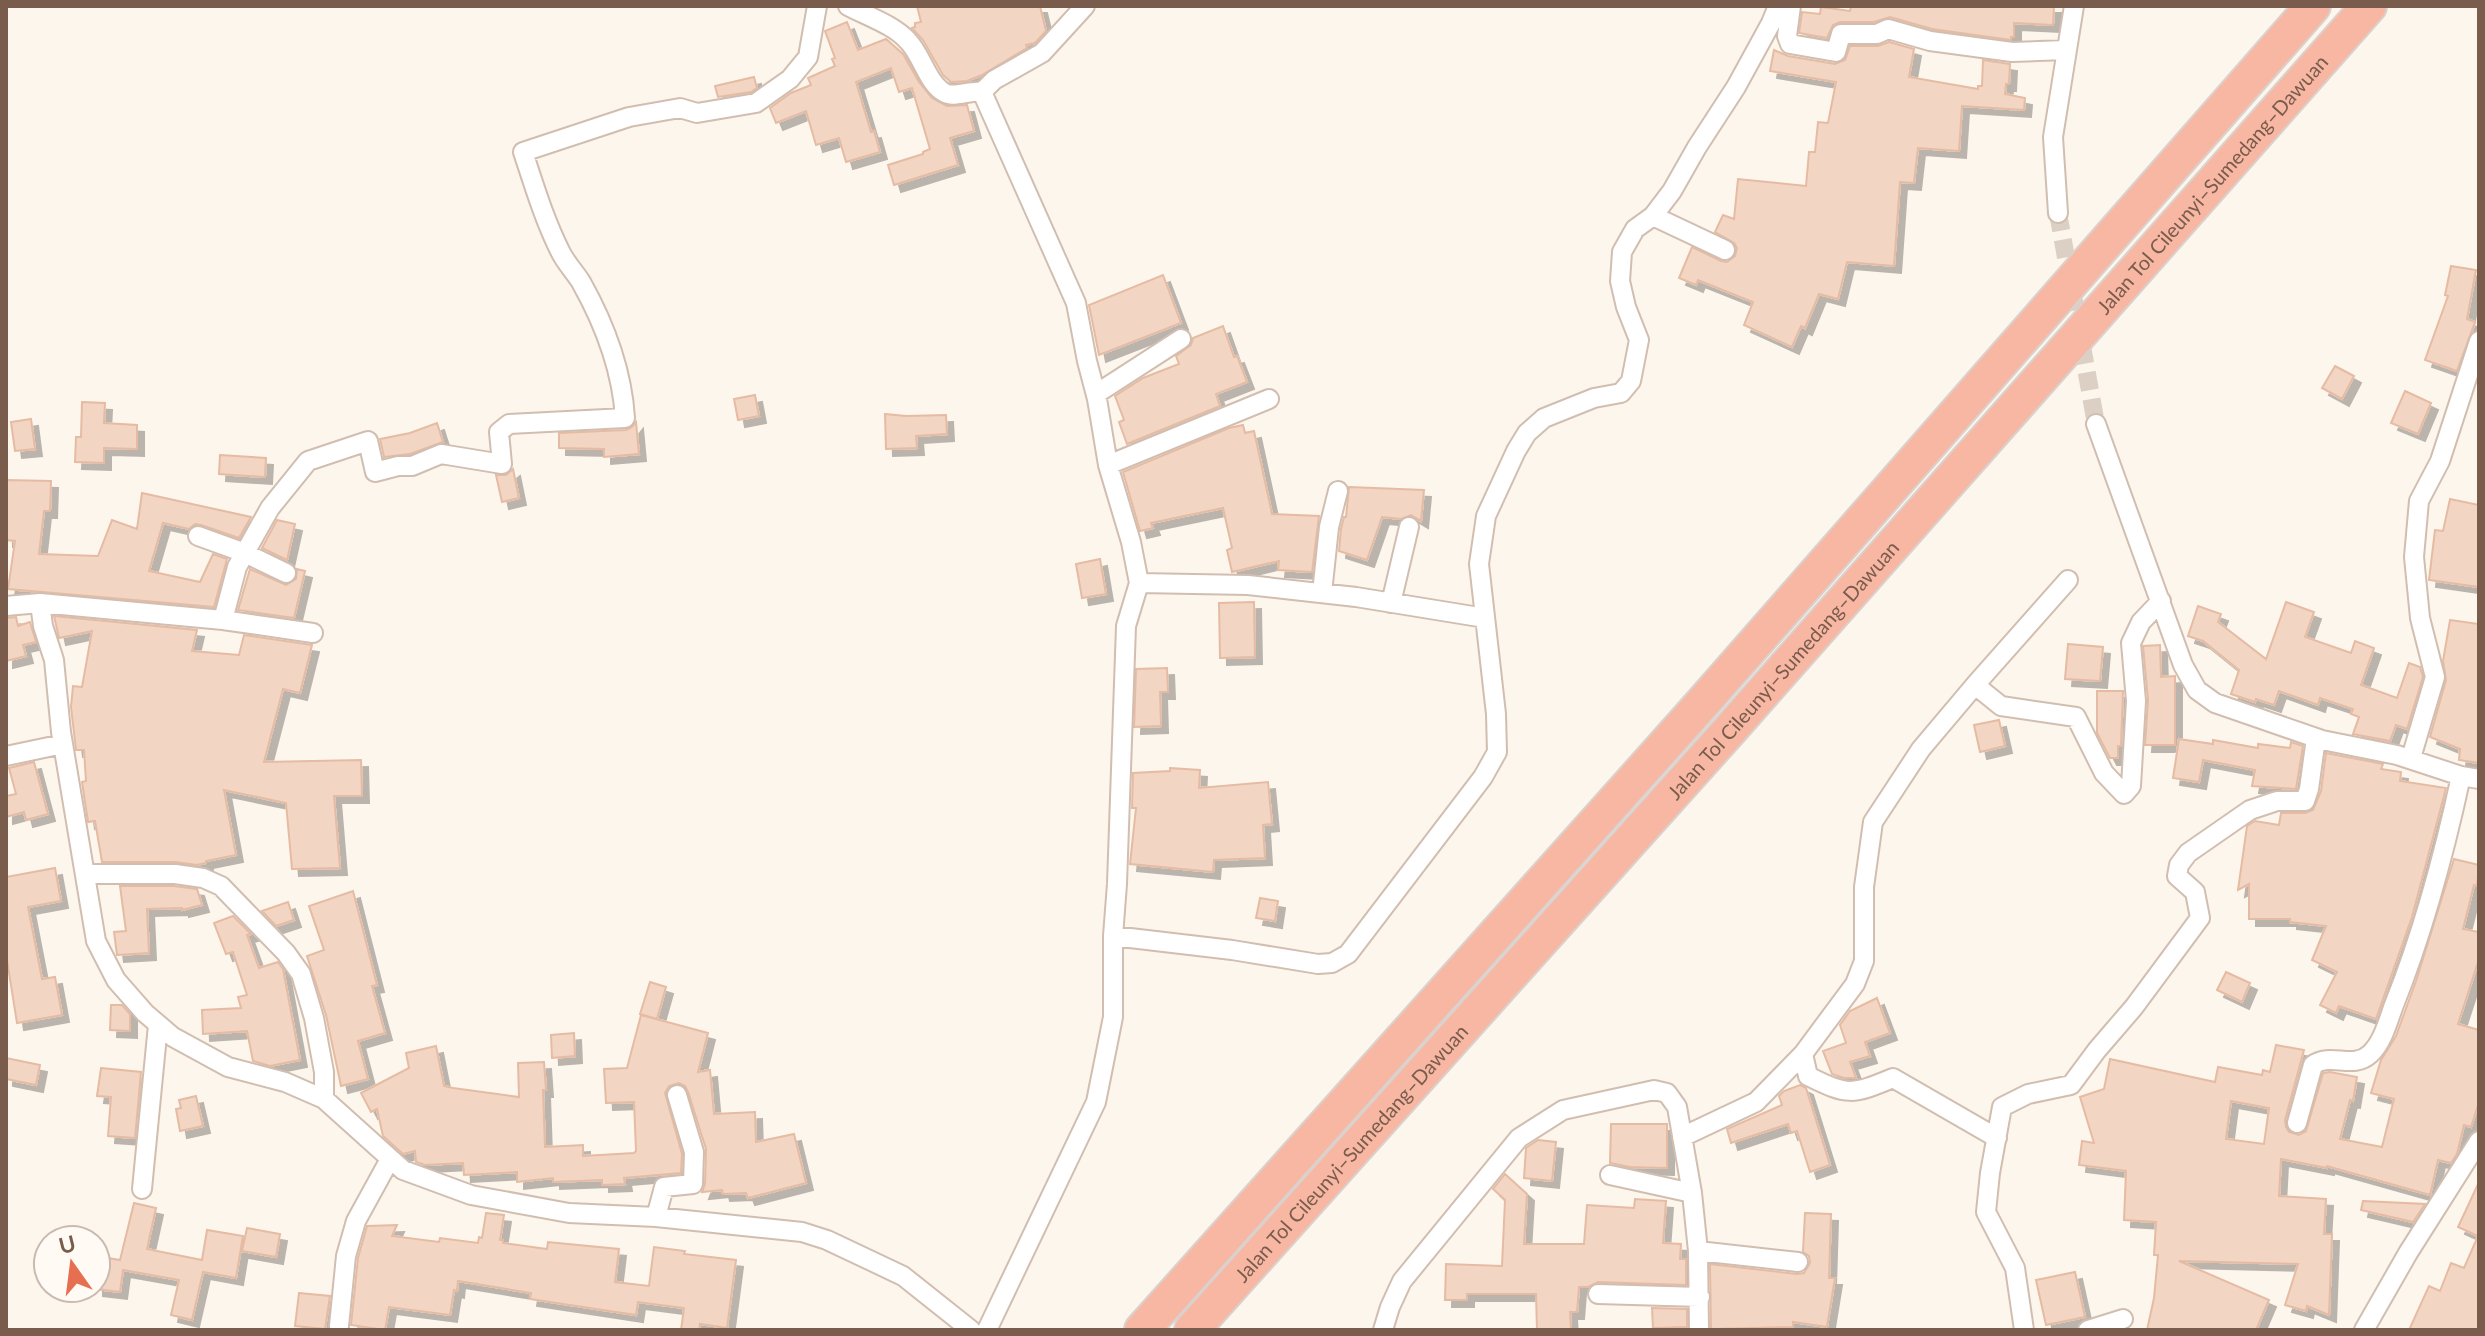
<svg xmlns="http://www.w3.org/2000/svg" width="2485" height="1336" font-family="Lato,sans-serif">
  <defs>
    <filter id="shadow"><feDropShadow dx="7" dy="7" stdDeviation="0" flood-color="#0004"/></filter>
  </defs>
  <rect width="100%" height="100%" fill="#fdf6ec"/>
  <path fill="#f3d5c3" stroke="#e6bba3" stroke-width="2" fill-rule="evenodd" filter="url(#shadow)" d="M917,6H1040L1046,31L1035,43L1026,45L1027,48L982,75L967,81L951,82L943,75L923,40L912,28L915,27V23L921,22Z
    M1851,6H2054L2053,25L2014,23V37H2011V40L1932,29L1890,17L1874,22H1840L1833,25L1827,38L1799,33L1802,12L1820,14L1821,7L1850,11Z
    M847,22L858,50L886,39L903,54L919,82L932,98L947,106L967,105L974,131L950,138L958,165L894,185L888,165L923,154V152L930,149L912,88L899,92L891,68L856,82L871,132L874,131L880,152L846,162L839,138L816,145L806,111L776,123L770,108L791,93L811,85L808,78L835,66L832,59L835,58L825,31Z
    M1889,42L1914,49L1909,77L1978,89V86H1982L1983,60L2010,64L2009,84H2006L2005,94L2025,98L2024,110L1962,106L1959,151L1918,148L1914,183L1900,182L1894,266L1847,262L1838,299L1819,294L1805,328L1801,326L1792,347L1744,325L1753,302L1698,280L1696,285L1679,278L1692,247L1721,261L1727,262L1735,256L1737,248L1734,243L1715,232L1723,215L1734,219L1738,179L1806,186L1809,152H1815L1818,122L1828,123L1836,82L1770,71L1774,50L1788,56L1835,64L1845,60L1850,46H1878Z
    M754,77L757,88L751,92L718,97L715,86Z
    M2451,266L2476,270L2467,319L2475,322L2457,371L2425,360L2448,296L2445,295Z
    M1163,275L1181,323L1099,355L1089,305Z
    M1223,326L1234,357L1237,356L1247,382L1216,394L1220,406L1127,444L1119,422L1124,420L1115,396L1143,378L1179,364L1176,356L1191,345L1193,338Z
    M2335,366L2354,376L2342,399L2322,388Z
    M2405,391L2431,403L2418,434L2391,423Z
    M755,395L759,416L738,420L734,399Z
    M82,402L105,403L104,423L137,425V449L104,448V463L75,462L76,437H81Z
    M885,414L906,416L946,415L947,434L916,436L917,448L886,449Z
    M31,419L35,449L15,451L11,422Z
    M636,422L639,454L604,457V449L559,448V433L626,430L632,427Z
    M437,423L443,442L410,454L384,457L380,439L410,433Z
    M1243,425L1245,433L1254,431L1272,514L1319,516L1312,572L1278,570L1279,561L1232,572L1227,550L1232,548L1223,508L1151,523L1153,528L1140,531L1123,472L1229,428Z
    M220,455L266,458L265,477L219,474Z
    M513,469L519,498L502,502L496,475H506Z
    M6,480L51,481L50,511H44L39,554L98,556L112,520L137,529L142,493L251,517L239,538L201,525L195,524L189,529L163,523L149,571L200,582L213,554L227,559L214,607L8,589L15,541L6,540Z
    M1349,487L1424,490L1421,521L1411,515L1401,519L1382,517L1367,560L1339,551L1341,529L1344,517H1346Z
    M2450,499L2479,505V587L2429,580L2435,530L2443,531Z
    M277,520L295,524L287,560L262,548Z
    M1100,559L1106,594L1082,598L1076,564Z
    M250,569L286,585L296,579L297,569L305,571L294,618L238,610Z
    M1254,602L1255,657L1220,658L1219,603Z
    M2286,602L2314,612L2305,637L2351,653L2355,641L2374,648L2361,685L2397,698L2409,663L2420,667L2423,677L2407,729L2396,725L2390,741L2353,734L2359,717L2351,714L2353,709L2320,698L2318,705L2279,691L2274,705L2256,699L2255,702L2231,694L2239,670L2203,641L2188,636L2198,606L2221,614L2218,622L2266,659Z
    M54,616L197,630L192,651L239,655L244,635L312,645L300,693L283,689L264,762L361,760L362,796H334L340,868L292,869L286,803L224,790L236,855L206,861V863L197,865L175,862H102L95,821L88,822L82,782L86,781L84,750H76L71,707L73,686L82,687L92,631L59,638Z
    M16,617L18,626L30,622L36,642L23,645L26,656L6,661V618Z
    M2450,620L2479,624V763L2459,760L2460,749L2430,737L2446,680L2443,661Z
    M2068,644L2103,647L2100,681L2065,679Z
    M2160,645L2161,677L2175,676V745H2145L2148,700L2143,646Z
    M1167,668L1168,692H1160L1161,726L1134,727L1136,669Z
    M2097,691H2123L2121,746H2118V758H2110L2097,733Z
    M1999,720L2005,746L1980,752L1974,725Z
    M2179,739L2213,744V740L2258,748V744L2290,748L2291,742L2303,746L2296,789L2252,786L2255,770L2203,760L2199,782L2173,778Z
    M2326,753L2383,764L2381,769L2401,772L2400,781L2446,788L2412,917L2376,1019L2339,1006L2336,1013L2320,1005L2337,972L2312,960L2326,926L2290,922V919H2249V884L2238,890L2247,826L2255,821L2279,825L2281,813H2305L2313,810L2321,791Z
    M34,762L48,814L26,820L24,812L6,817V796L16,794L9,768Z
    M1170,768L1200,770L1199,788L1268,782L1272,824L1263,825L1265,858L1214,860L1213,872L1130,864L1136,808H1132L1133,773L1170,771Z
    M2454,859L2479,865L2477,886L2474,885L2463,929L2479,932V959L2458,1024L2479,1030V1102L2471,1127L2464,1125L2457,1154L2451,1163L2438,1160L2430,1195L2327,1166V1168L2281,1159L2279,1196L2326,1199L2324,1234H2332L2329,1315L2307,1306L2306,1311L2285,1305L2298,1264L2179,1261L2269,1300L2256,1330H2147L2154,1298L2158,1255H2154L2156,1222L2124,1220L2126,1171L2079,1165L2082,1141L2094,1143L2080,1097L2104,1089L2110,1059L2215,1082L2218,1067L2262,1075L2263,1070L2270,1072L2276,1045L2304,1050L2285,1120L2286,1127L2289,1132L2299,1135L2306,1131L2323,1073L2330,1072L2357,1077L2353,1101L2350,1100L2340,1139L2382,1147L2394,1099L2371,1093L2381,1060L2396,1036L2416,981ZM2231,1101L2269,1108L2264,1144L2226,1139Z
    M55,868L61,901L28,907L42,979L55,977L62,1015L17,1023L6,954V877Z
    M120,886H174L197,889L202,905L182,910V908L147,909L149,953L117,955L114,932L126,931Z
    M353,891L377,985L372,986L385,1033L358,1041L368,1079L341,1086L326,1015L307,956L324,950L309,906Z
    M1260,898L1278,901L1275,921L1256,918Z
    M288,902L294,920L276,926L262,911Z
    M233,916L251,934L247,935L259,968L278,962L283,969L300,1060L270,1066L253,1061L247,1031L203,1034L202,1010L241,1008L238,997L247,995L233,952L226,954L214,923Z
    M2226,972L2250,983L2242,1002L2217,990Z
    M650,982L666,987L657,1019L640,1014Z
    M1877,998L1890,1033L1865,1042L1870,1056L1850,1062L1856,1078H1844L1832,1074L1823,1051L1846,1043L1840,1025L1850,1011Z
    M111,1005H122L130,1014V1031L110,1030Z
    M641,1015L708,1033L698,1072L710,1070L714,1114L755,1112L756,1142L794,1134L806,1183L748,1198L746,1193L723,1194L722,1190L702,1192L705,1184L706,1149L688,1092L685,1086L679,1083L669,1086L665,1093L682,1154L681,1173L624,1178L625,1184L602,1185V1180L553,1182V1178L517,1182V1172L464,1175L463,1163L425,1165L416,1162L415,1151L403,1154L383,1136L377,1109L371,1112L361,1093L409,1068L406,1053L436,1046L444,1086L453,1088L519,1097L518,1063L544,1062L546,1090H543L545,1147L583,1145V1156L634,1153L636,1151L634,1102L606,1103L604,1069L627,1068Z
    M574,1033L575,1056L552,1058L551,1035Z
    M6,1058L40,1065L36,1085L6,1079Z
    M101,1068L141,1072L135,1138L108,1136L111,1097L97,1096Z
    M1800,1085L1806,1088L1830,1165L1810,1172L1797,1131L1791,1133L1788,1124L1731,1143L1727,1129L1782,1105L1779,1096L1784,1091Z
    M196,1096L203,1126L180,1131L176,1109L181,1108L179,1100Z
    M1611,1124H1667V1168L1630,1167L1610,1163Z
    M1538,1140L1556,1142L1552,1181L1524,1178L1526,1148Z
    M1505,1174L1527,1194L1524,1244H1584L1587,1205L1634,1208L1635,1199L1666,1201L1663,1243L1681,1244L1680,1259H1686V1285L1598,1282L1588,1287H1579L1577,1312H1570L1571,1330H1537L1536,1294H1467V1300H1445L1446,1264L1502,1266L1505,1200L1493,1189Z
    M2479,1182V1330H2409L2429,1286L2440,1291L2451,1263L2464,1268L2478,1236L2458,1227Z
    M2363,1201L2425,1204L2413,1222L2361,1210Z
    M134,1203L156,1208L147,1249L202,1260L207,1230L243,1236L236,1278L203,1272L192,1320L171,1315L179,1280L123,1270L120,1292L96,1289V1256L120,1260Z
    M486,1213L504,1215L500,1240H503V1243L547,1249L548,1242L619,1249L615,1282L649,1286L654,1247L685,1251L684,1254L736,1260L727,1328L700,1324L699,1330H681L684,1308L638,1302L636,1315L530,1299L531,1293L458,1281L457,1291L454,1290L450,1315L389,1307L385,1330L351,1325L358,1258L367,1226L397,1225L392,1236L439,1242L440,1238L478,1243L479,1237L482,1238Z
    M1805,1213L1831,1214L1829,1278H1835L1827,1327L1793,1322V1327L1711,1329L1710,1264L1797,1274L1804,1273L1810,1263L1809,1256L1803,1252Z
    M247,1228L280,1234L276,1257L242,1251Z
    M2075,1272L2085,1317L2046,1325L2036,1280Z
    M299,1293L330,1296L325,1329L295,1326Z
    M1652,1308L1687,1309V1327L1653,1328Z"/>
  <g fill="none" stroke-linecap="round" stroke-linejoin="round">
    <path stroke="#dcd0c4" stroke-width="18" stroke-dasharray="18 9" stroke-linecap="butt" d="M2058,213L2096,424"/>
    <defs>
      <path id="street" d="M848,6C867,16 894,25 908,41C922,55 927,83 945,93C954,98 971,90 982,92L1076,303L1087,361L1097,399L1108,465L1131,542L1139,583L1126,626L1117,884L1113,936V1017L1096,1102L987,1330
        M1791,6L1787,36L1790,44L1836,52L1841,34H1877L1888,29L1930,41L2012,52L2066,50
        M982,92L994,80L1042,53L1085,6
        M2058,213L2053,137L2074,6
        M1653,216L1725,250
        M1096,394L1181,339
        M2096,424L2183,665L2197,690L2215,703L2322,740L2397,755L2461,776L2479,779
        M1108,465L1269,399
        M198,536L245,553L286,573
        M1139,583L1248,585L1356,597L1485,618
        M1322,593L1329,527L1338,491
        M40,603L223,620L237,567L270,508L308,461L368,441L375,472L398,466H412L441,454L502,464L499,432L509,424L625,418C622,370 604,323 581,282C574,271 565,262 560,251C544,219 534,185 523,152L629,117L680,108L697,113L756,103L790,79L808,57L817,6
        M1391,603L1409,527
        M6,606L40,603L43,626L54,660L61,732L96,941L116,980L145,1013L173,1037L228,1067L285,1082L324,1099L403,1170L471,1195L569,1213L656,1217L802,1232L827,1240L903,1276L971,1330
        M223,620L313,633
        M1975,685L2068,580
        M6,756L63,744
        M2411,758L2435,677L2420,618L2414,557L2419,501L2440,461L2479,341
        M85,874H175L203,878L221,886L286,953L301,974L314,1018L324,1072V1099
        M1113,936L1232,950L1318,964L1332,963L1348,954L1483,777L1497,752L1496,714L1479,564L1486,516L1516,451L1527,433L1544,418L1594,398L1621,393L1631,381L1639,340L1626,307L1620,281L1622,252L1635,229L1653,216L1672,191L1697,147L1736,87L1771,23L1778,6
        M1803,1054L1808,1076C1848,1096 1852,1095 1893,1078L1997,1138
        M2297,1123L2313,1065C2331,1052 2353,1070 2370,1054C2383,1042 2388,1021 2394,1005C2424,930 2444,855 2461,776
        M1682,1137L1756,1102L1803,1054L1855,984L1864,961V887L1873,822L1921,749L1975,685L2001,706L2076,717L2104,773L2124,794L2131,786L2136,701L2131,643L2141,622L2161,601
        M1610,1175L1692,1193
        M142,1189L158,1025
        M656,1217L664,1187L693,1184L694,1152L677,1095
        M1698,1251L1798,1262
        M1598,1294L1700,1297
        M339,1326L346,1256L356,1221L390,1159
        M1383,1330L1390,1307L1402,1281L1519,1138L1563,1110L1654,1090L1667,1093L1677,1107L1692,1193L1698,1251L1699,1330
        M2024,1330L2015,1268L1986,1212L1990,1173L2002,1107L2028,1094L2071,1085L2097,1050L2134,1007L2200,918L2195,892L2177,876L2179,865L2188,853L2250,810L2277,801H2305L2309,789L2316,738
        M2088,1330L2123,1319
        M2364,1330L2408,1253L2479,1141"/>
      <g id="highway">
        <path d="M1142,1330L1699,707L2313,6"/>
        <path id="s1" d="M1192,1330L1728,732L2369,6"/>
      </g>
    </defs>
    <use href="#street" stroke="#d1beb0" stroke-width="22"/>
    <use href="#highway" stroke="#dad1cd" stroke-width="38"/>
    <use href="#street" stroke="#fff" stroke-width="18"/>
    <use href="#highway" stroke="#f7b7a3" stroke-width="34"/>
  </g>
  <g text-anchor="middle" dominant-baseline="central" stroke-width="6" stroke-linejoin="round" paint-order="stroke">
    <g font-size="20" fill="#7a5c4d" stroke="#fffaf3">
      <text stroke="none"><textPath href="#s1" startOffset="1534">Jalan Tol Cileunyi–Sumedang–Dawuan</textPath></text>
      <text stroke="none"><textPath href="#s1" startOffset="886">Jalan Tol Cileunyi–Sumedang–Dawuan</textPath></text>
      <text stroke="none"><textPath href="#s1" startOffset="238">Jalan Tol Cileunyi–Sumedang–Dawuan</textPath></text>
    </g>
  </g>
  <rect width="2485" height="1336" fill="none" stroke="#7a5c4d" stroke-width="16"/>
  <g transform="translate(72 1264) rotate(346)"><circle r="38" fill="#fffaf3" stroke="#cabbb1" stroke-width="2"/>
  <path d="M0-6L14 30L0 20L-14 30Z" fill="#e76f51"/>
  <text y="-12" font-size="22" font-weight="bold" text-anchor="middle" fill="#7a5c4d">U</text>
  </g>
</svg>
